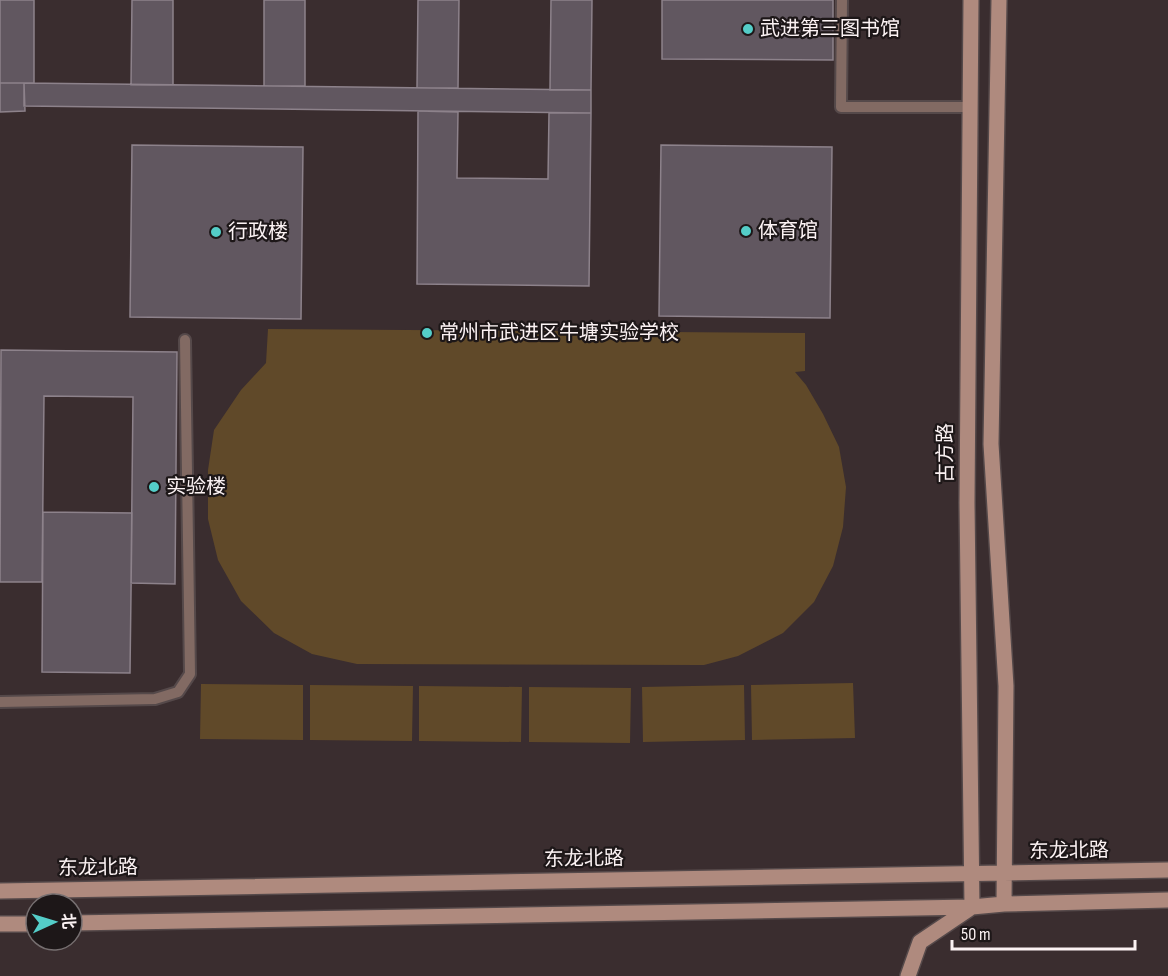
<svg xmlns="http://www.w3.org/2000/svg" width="1168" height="976" font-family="'Sofia Sans Condensed','Noto Sans SC',sans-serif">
  <rect width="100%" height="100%" fill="#3a2d2f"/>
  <path fill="#604929" d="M268,329L805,333V371L795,372L806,385L823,414L839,447L846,487L843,527L833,566L814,602L783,633L738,656L704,665L357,664L312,654L274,633L241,601L218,560L208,519V470L214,430L241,390L266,363Z
    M853,683L855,738L752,740L751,685Z
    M201,684L303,685V740L200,739Z
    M310,685L413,686L412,741L310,740Z
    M744,685L745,740L643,742L642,687Z
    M419,686L522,687L521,742L419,741Z
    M529,687L631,688L630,743L529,742Z"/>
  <path fill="#615760" stroke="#8d828b" stroke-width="1.5" d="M0,0H34V83H0Z
    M132,0H173V85H131Z
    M264,0H305V86H264Z
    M418,0H459L458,88H417Z
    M551,0H592L591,90H550Z
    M662,0H833V60L662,59Z
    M0,83H24L25,111L0,112Z
    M24,83L591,90V113L24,106Z
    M418,111L458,112L457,178L548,179L549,113H591L589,286L417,284Z
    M132,145L303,147L301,319L130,317Z
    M661,145L832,147L830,318L659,316Z
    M1,350L177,352L175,584L131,583L133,397L44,396L42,582H0Z
    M43,512L132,513L130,673L42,672Z"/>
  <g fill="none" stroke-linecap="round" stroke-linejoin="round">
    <defs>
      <path id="lane" d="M842,0L841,107H970
        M0,702L155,699L178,692L190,674L185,340"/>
      <path id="secondary" d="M999,0L991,444L1006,686L1004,904
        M0,891L1168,870
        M72,923L972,907L1004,904L1168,900
        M0,924H36
        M908,976L920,942L972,907L967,503L971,0"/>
    </defs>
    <use href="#lane" stroke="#55494a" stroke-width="14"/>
    <use href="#secondary" stroke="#55494a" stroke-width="18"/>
    <use href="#lane" stroke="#826a63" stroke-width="10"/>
    <use href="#secondary" stroke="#af8a7e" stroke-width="15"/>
  </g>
  <g fill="#54cdc8" stroke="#1d1718" stroke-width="2">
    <circle cx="748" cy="29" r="6"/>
    <circle cx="746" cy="231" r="6"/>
    <circle cx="216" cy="232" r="6"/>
    <circle cx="427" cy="333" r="6"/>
    <circle cx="154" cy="487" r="6"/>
  </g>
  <g text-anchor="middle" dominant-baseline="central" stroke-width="4.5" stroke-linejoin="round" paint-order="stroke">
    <g font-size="20" fill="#fbf2f3" stroke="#1d1718" text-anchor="start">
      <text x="760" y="29">武进第三图书馆</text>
      <text x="758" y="231">体育馆</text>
      <text x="228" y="232">行政楼</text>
      <text x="439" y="333">常州市武进区牛塘实验学校</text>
      <text x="166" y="487">实验楼</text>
    </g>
    <g font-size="20" fill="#fbf2f3" stroke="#1d1718">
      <text transform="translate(946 453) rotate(-90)">古方路</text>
      <text transform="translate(1069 851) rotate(-1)">东龙北路</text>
      <text transform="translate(584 859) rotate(-1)">东龙北路</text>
      <text transform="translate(98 868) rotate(-1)">东龙北路</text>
    </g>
  </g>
  <g transform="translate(54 922) rotate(86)"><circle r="28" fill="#1d1718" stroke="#766f70" stroke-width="1.5"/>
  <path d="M0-4.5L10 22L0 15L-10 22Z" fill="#54cdc8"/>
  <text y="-9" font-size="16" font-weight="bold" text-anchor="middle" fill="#fbf2f3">北</text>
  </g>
  <path d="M952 940v9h183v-9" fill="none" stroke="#fbf2f3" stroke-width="3"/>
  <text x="961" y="940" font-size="18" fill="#fbf2f3" stroke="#1d1718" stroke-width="4.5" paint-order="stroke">50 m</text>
</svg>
